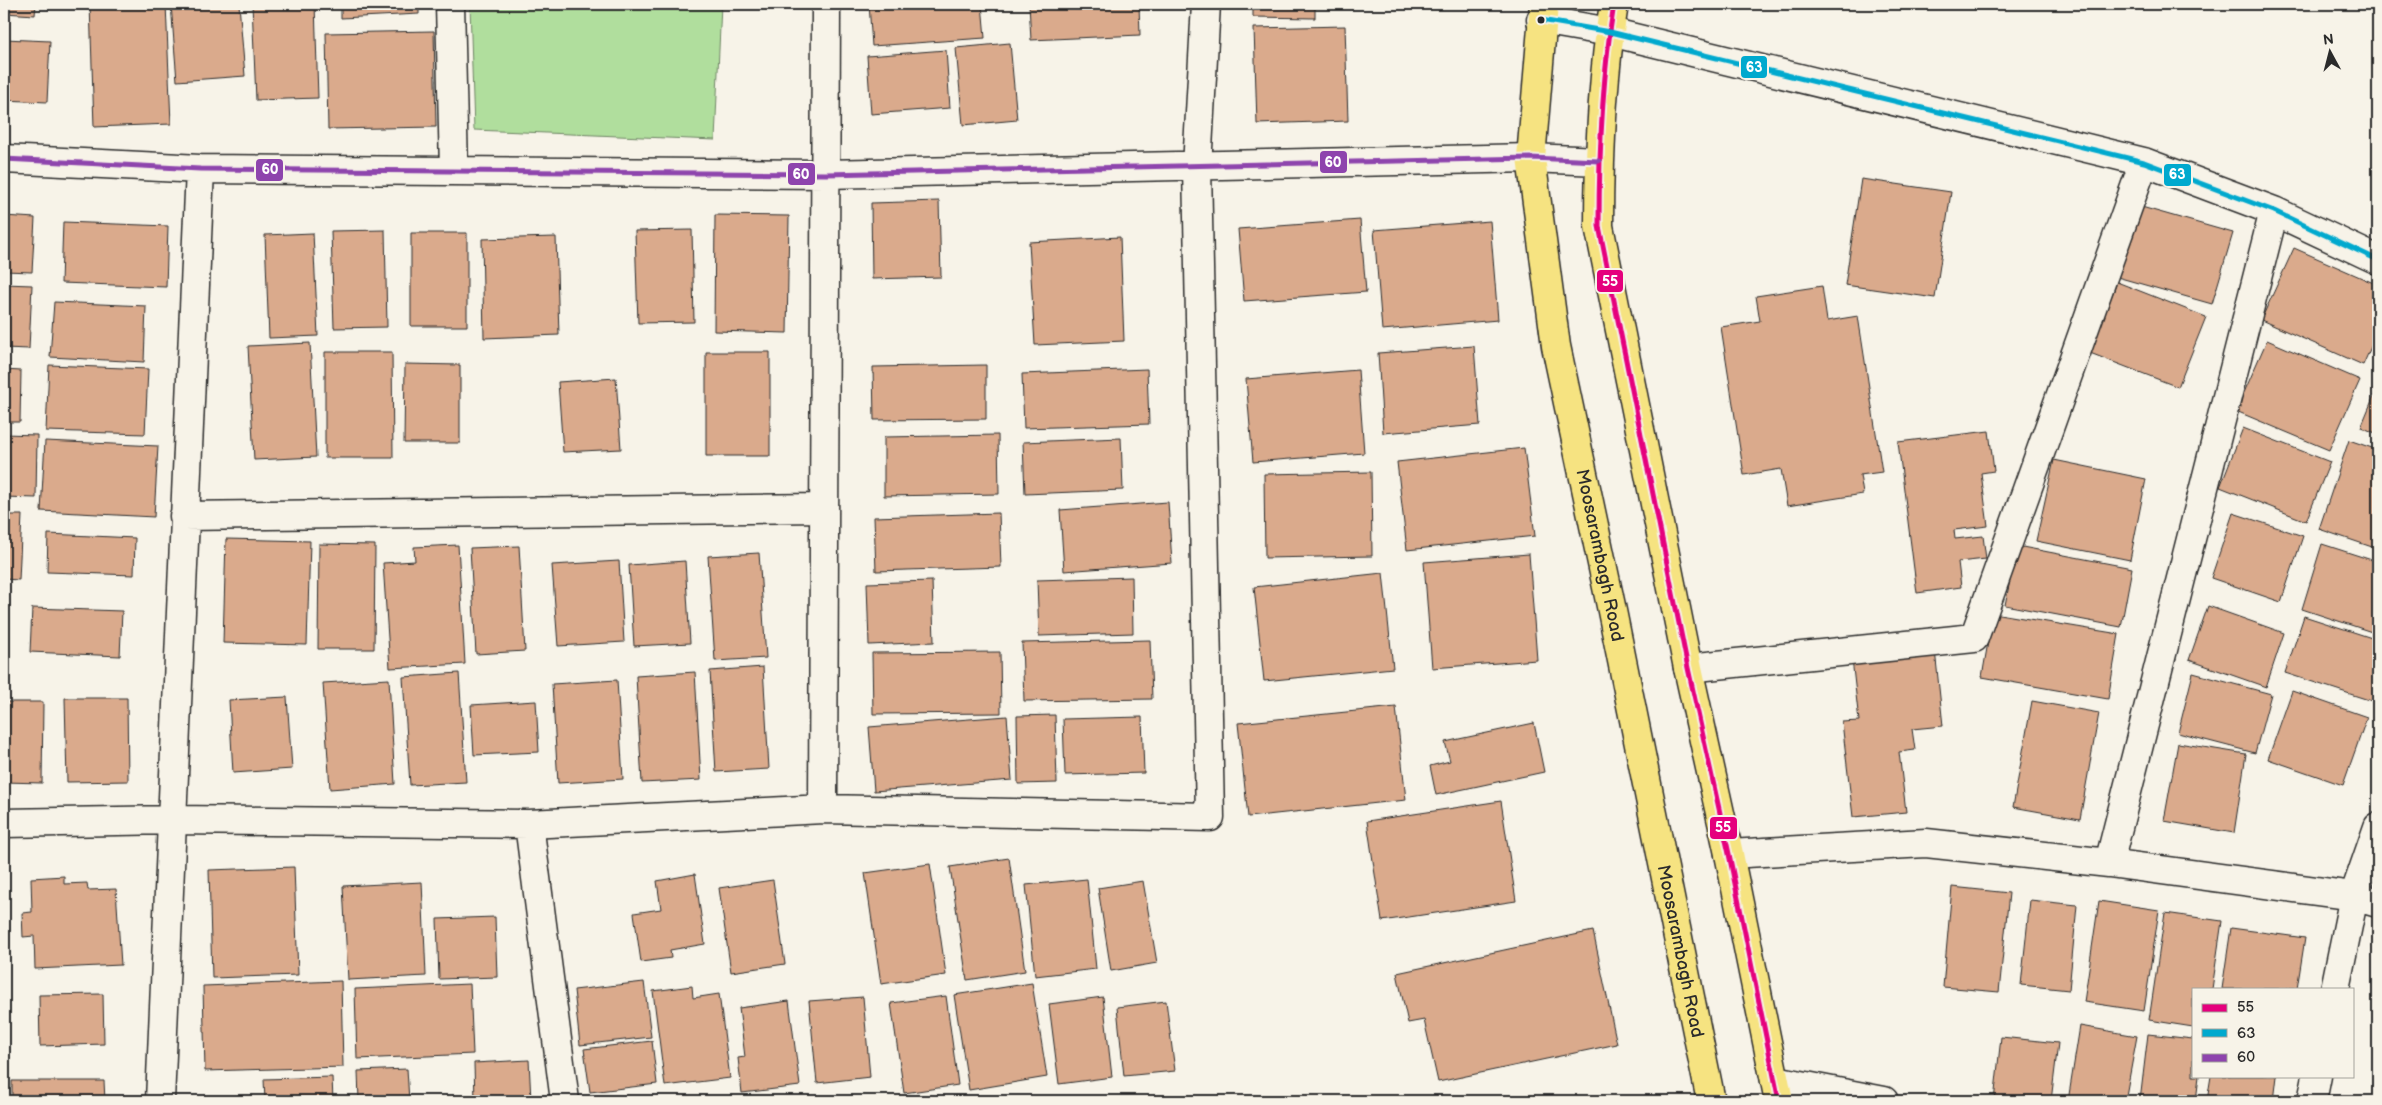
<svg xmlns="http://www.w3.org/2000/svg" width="2382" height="1105" font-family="'Balsamiq Sans',sans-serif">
  <rect width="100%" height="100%" fill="#f7f3e8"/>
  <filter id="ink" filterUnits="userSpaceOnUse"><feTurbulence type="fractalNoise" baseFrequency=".02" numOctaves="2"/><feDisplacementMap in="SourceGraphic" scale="10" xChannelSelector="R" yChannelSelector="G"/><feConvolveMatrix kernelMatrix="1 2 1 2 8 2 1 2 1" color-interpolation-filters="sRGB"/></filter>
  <g filter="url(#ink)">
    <path fill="#b0de9d" stroke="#6e8464" d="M470,4H721L715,140L474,130Z"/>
    <path fill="#daaa8c" stroke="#2b2b2b" d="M4,4H36L35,15L4,13Z
      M90,4H166L171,124L94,127Z
      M171,4H239L245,76L177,81Z
      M252,4H315L318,98L256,100Z
      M341,4H419V14L341,18Z
      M869,4H982L985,38L872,46Z
      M1029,4H1139L1140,35L1031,40Z
      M1253,4H1315V18L1253,17Z
      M1345,26L1348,121L1257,124L1254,28Z
      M434,31L436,127L328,129L326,33Z
      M4,39L50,41L47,102L4,100Z
      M1010,43L1017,120L963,125L956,48Z
      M946,50L950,108L871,114L867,56Z
      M1861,179L1951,192L1935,298L1845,285Z
      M939,201L941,277L872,279L871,203Z
      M2138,206L2233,233L2212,304L2117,277Z
      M715,215L789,216L787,333L714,331Z
      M4,216L35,218L32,272L4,271Z
      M1360,220L1366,292L1244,301L1238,229Z
      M1490,221L1498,320L1382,330L1374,230Z
      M63,222L168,226L166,287L61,283Z
      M385,230L387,327L334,328L331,231Z
      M692,230L694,322L638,323L635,231Z
      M313,233L318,336L269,338L265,235Z
      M411,233H467V326H411Z
      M556,237L559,335L484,338L482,239Z
      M1120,237L1124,341L1035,345L1029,242Z
      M2294,248L2378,285V331L2363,365L2261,320Z
      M2117,282L2206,317L2178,387L2090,353Z
      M4,284L32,285L29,349L4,348Z
      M1822,286L1827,321L1858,316L1882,472L1860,475L1863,494L1787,506L1781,469L1744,475L1721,327L1760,321L1756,296Z
      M54,302L146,306L144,362L50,357Z
      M2267,340L2360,380L2329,450L2236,411Z
      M310,343L316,457L254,460L248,346Z
      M1474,346L1480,425L1383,433L1378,353Z
      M325,352H392L393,458H325Z
      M706,352H770V456H706Z
      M405,364L460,365V443H404Z
      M49,365L148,369L145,434L46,431Z
      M986,365V419L874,420L873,367Z
      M1147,369L1149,424L1024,428L1022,374Z
      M4,370L21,371L20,422H4Z
      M1358,370L1364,453L1253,462L1246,379Z
      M616,378L621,449L563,452L558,382Z
      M2378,386V434L2361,427Z
      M2243,428L2330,462L2306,521L2220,487Z
      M1989,431L1994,471L1981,473L1988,526L1954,530L1955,539L1983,536L1986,559L1958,562L1961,587L1917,593L1898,442Z
      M4,434L37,435L36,498L4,497Z
      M998,435L999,494L884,496V437Z
      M1121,438L1123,490L1025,494L1023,442Z
      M2349,440L2378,450V549L2319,529Z
      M45,441L158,446L154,517L41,511Z
      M1524,448L1535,536L1407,550L1397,462Z
      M2054,460L2146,479L2130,560L2036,541Z
      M1371,472L1372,556L1265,558L1264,474Z
      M1168,502L1172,563L1064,571L1060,510Z
      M999,513L1001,567L876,571L874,517Z
      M2233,513L2303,536L2281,602L2211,578Z
      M4,515H22L19,580L4,579Z
      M48,534L135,538L134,575L47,572Z
      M226,539L310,541L307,645L223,643Z
      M319,544L375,545L374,649H318Z
      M2322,544L2378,562V634L2302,609Z
      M458,545L465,664L390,668L383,563L415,561L414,547Z
      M519,546L525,651L476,654L470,548Z
      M2017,546L2132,568L2121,627L2005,605Z
      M759,553L766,658L715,661L708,556Z
      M1529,554L1537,660L1432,668L1424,562Z
      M619,561L624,642L558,646L552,565Z
      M685,561L690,643L634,646L629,565Z
      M1383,573L1393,668L1264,681L1254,587Z
      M1132,577L1133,633L1039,636L1037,580Z
      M932,581L934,642L869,645L867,583Z
      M2208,606L2284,633L2266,687L2189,660Z
      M32,608L122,611L120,656L30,652Z
      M1993,613L2119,634L2108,699L1982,677Z
      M2304,616L2378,640V691L2375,702L2285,673Z
      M1150,640L1152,699L1024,701L1022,643Z
      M1935,650L1943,726L1912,729L1915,750L1899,752L1906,812L1853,817L1842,722L1859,721L1852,659Z
      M1000,652L1001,713L873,714L872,653Z
      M763,667L769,769L716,772L710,671Z
      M695,672L701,780L642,783L636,676Z
      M459,673L466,782L410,785L403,677Z
      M2193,673L2271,694L2255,753L2178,733Z
      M389,679L395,784L330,789L323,683Z
      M617,680L623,779L558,783L552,684Z
      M2292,691L2367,717L2343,785L2268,759Z
      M287,697L292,769L233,773L229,700Z
      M65,698H127L128,781L67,782Z
      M536,701L539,752L474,755L471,705Z
      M2032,701L2099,713L2080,819L2013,807Z
      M4,702H43L42,783L4,782Z
      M1396,707L1406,800L1248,817L1238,723Z
      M1055,715L1057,783L1018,784L1017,716Z
      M1007,716L1012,780L874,791L869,727Z
      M1142,717L1144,773L1065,775L1063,719Z
      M1534,723L1544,772L1436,795L1430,766L1450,761L1445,742Z
      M2178,743L2246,754L2234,833L2164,821Z
      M1501,801L1516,901L1382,921L1367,821Z
      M1009,858L1025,971L967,980L950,867Z
      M930,864L946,975L881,984L865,873Z
      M4,865H5L4,905Z
      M294,867L298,975L212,978L209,870Z
      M695,874L705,944L670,950L671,958L641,962L634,913L661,909L657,881Z
      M64,876V884L87,883L88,890L116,889L121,965L35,969L34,936L23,937L22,913L32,912L31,878Z
      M1087,879L1096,969L1035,976L1026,885Z
      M773,880L785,964L731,972L719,888Z
      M1143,881L1157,963L1111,971L1098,888Z
      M422,882L426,976L348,980L343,886Z
      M1952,887L2009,893L1999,992L1943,987Z
      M2030,900L2077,905L2069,990L2021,985Z
      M2099,901L2159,910L2144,1011L2084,1002Z
      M2165,913L2222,921L2212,989H2193V1027L2149,1020Z
      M495,917L497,977L439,979L437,919Z
      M2231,928L2305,938L2297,989H2222Z
      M1593,931L1617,1044L1438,1082L1424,1020L1408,1023L1397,973Z
      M341,981L343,1067L205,1071L203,986Z
      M644,982L651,1037L580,1045L574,990Z
      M1032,983L1047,1077L969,1090L954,995Z
      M470,984L473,1054L357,1059L355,989Z
      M692,986L693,998L719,994L730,1078L665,1086L653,991Z
      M103,994L104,1044L40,1046L39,995Z
      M946,996L958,1085L904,1093L891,1003Z
      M863,997L870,1077L817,1083L809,1001Z
      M1103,997L1112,1077L1059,1084L1049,1004Z
      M789,1001L800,1086L742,1093L738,1058L745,1057L739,1008Z
      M1166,1001L1175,1071L1124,1076L1117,1007Z
      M2080,1026L2137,1036L2125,1101H2068Z
      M2148,1034L2193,1039V1076H2199L2196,1101H2140Z
      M2001,1037L2058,1043L2051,1101H1994Z
      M652,1041L657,1084L590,1092L584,1049Z
      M529,1060L531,1101H475L474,1063Z
      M407,1069L409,1101H359L358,1071Z
      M2211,1076H2277L2274,1101H2207Z
      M332,1077L333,1101H265L264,1079Z
      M12,1081H104L105,1101H12Z"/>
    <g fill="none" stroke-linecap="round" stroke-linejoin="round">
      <defs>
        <path id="minor" d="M450,4L454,170
          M1541,20L1610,32L2144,162L2274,211L2378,260
          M4,159L200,169L826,174L1531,158L1599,161
          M184,516L823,508
          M1688,668L1974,638L2144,162
          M823,809L826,4
          M4,823L174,820L529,824L823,809L1210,817L1197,167L1206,4
          M529,824L565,1101
          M1729,854L1926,843L2109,863L2354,896L2378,903
          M2109,863L2274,211
          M2335,989L2354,896L2378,827
          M1775,1080L1884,1101
          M160,1101C176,791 185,480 200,169
          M2312,1101L2317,1076"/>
        <g id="major">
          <path id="s1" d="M1544,4L1531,158L1556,346L1611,606L1711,1101"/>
          <path d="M1614,4C1602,77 1599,152 1599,226L1688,668L1729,854L1779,1101"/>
        </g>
      </defs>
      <use href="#minor" stroke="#2b2b2b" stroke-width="31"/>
      <use href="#major" stroke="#2b2b2b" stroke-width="31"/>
      <use href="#minor" stroke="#f7f3e8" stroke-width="28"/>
      <use href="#major" stroke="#f6e381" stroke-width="28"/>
      <defs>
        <path id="bus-1" d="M1614,4C1602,77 1599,152 1599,226L1688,668L1729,854L1779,1101"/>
        <path id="bus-2" d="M1541,20L1610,32L2144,162L2274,211L2378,260"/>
        <path id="bus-3" d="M4,159L200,169L826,174L1531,158L1599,161"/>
      </defs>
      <use href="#bus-1" stroke="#f7f3e8" stroke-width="9"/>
      <use href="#bus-2" stroke="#f7f3e8" stroke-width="9"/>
      <use href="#bus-3" stroke="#f7f3e8" stroke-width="9"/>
      <use href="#bus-1" stroke="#e5007d" stroke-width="5"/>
      <use href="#bus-2" stroke="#00a9ce" stroke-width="5"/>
      <use href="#bus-3" stroke="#8e44ad" stroke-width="5"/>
    </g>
  </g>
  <circle fill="#2b2b2b" stroke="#f7f3e8" stroke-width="2" cx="1541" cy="20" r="4.5"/>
  <g text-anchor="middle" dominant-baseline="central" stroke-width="4" stroke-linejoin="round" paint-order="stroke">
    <g font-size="18" fill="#2b2b2b" stroke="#f7f3e8">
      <text stroke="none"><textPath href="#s1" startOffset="558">Moosarambagh Road</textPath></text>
      <text stroke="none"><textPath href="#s1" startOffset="962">Moosarambagh Road</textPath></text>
    </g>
  </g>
  <g stroke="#f7f3e8" stroke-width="2">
    <rect x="1740" y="55" width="28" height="24" rx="5" fill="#00a9ce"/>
    <rect x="1319" y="150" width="29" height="24" rx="5" fill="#8e44ad"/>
    <rect x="255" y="158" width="29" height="24" rx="5" fill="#8e44ad"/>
    <rect x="787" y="162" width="29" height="24" rx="5" fill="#8e44ad"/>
    <rect x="2163" y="163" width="29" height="24" rx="5" fill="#00a9ce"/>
    <rect x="1596" y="269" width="28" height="24" rx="5" fill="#e5007d"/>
    <rect x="1709" y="816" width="29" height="24" rx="5" fill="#e5007d"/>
  </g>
  <g font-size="14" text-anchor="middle" font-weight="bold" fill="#fff">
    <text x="1754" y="72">63</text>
    <text x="1333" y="167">60</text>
    <text x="270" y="174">60</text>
    <text x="801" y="179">60</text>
    <text x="2177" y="179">63</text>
    <text x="1610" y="286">55</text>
    <text x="1723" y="832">55</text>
  </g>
  <rect width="2382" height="1105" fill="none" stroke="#f7f3e8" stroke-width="20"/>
  <rect x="10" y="10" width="2362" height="1085" fill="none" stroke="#2b2b2b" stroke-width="2" filter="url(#ink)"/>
  <rect x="2192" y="988" width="162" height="90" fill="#f7f3e8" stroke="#a5a39c"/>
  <rect x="2202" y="1004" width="25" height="8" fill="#e5007d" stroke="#a5a39c"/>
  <text x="2237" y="1012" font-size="15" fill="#2b2b2b">55</text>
  <rect x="2202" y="1029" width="25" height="8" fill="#00a9ce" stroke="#a5a39c"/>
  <text x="2237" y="1038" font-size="15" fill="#2b2b2b">63</text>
  <rect x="2202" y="1054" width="25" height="8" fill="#8e44ad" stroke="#a5a39c"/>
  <text x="2237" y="1062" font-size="15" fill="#2b2b2b">60</text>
  <g transform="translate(2330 52) rotate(353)" stroke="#f7f3e8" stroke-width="4" paint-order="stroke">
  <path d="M0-4L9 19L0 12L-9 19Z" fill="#2b2b2b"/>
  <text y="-8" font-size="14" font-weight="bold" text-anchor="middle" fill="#2b2b2b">N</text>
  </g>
</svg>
